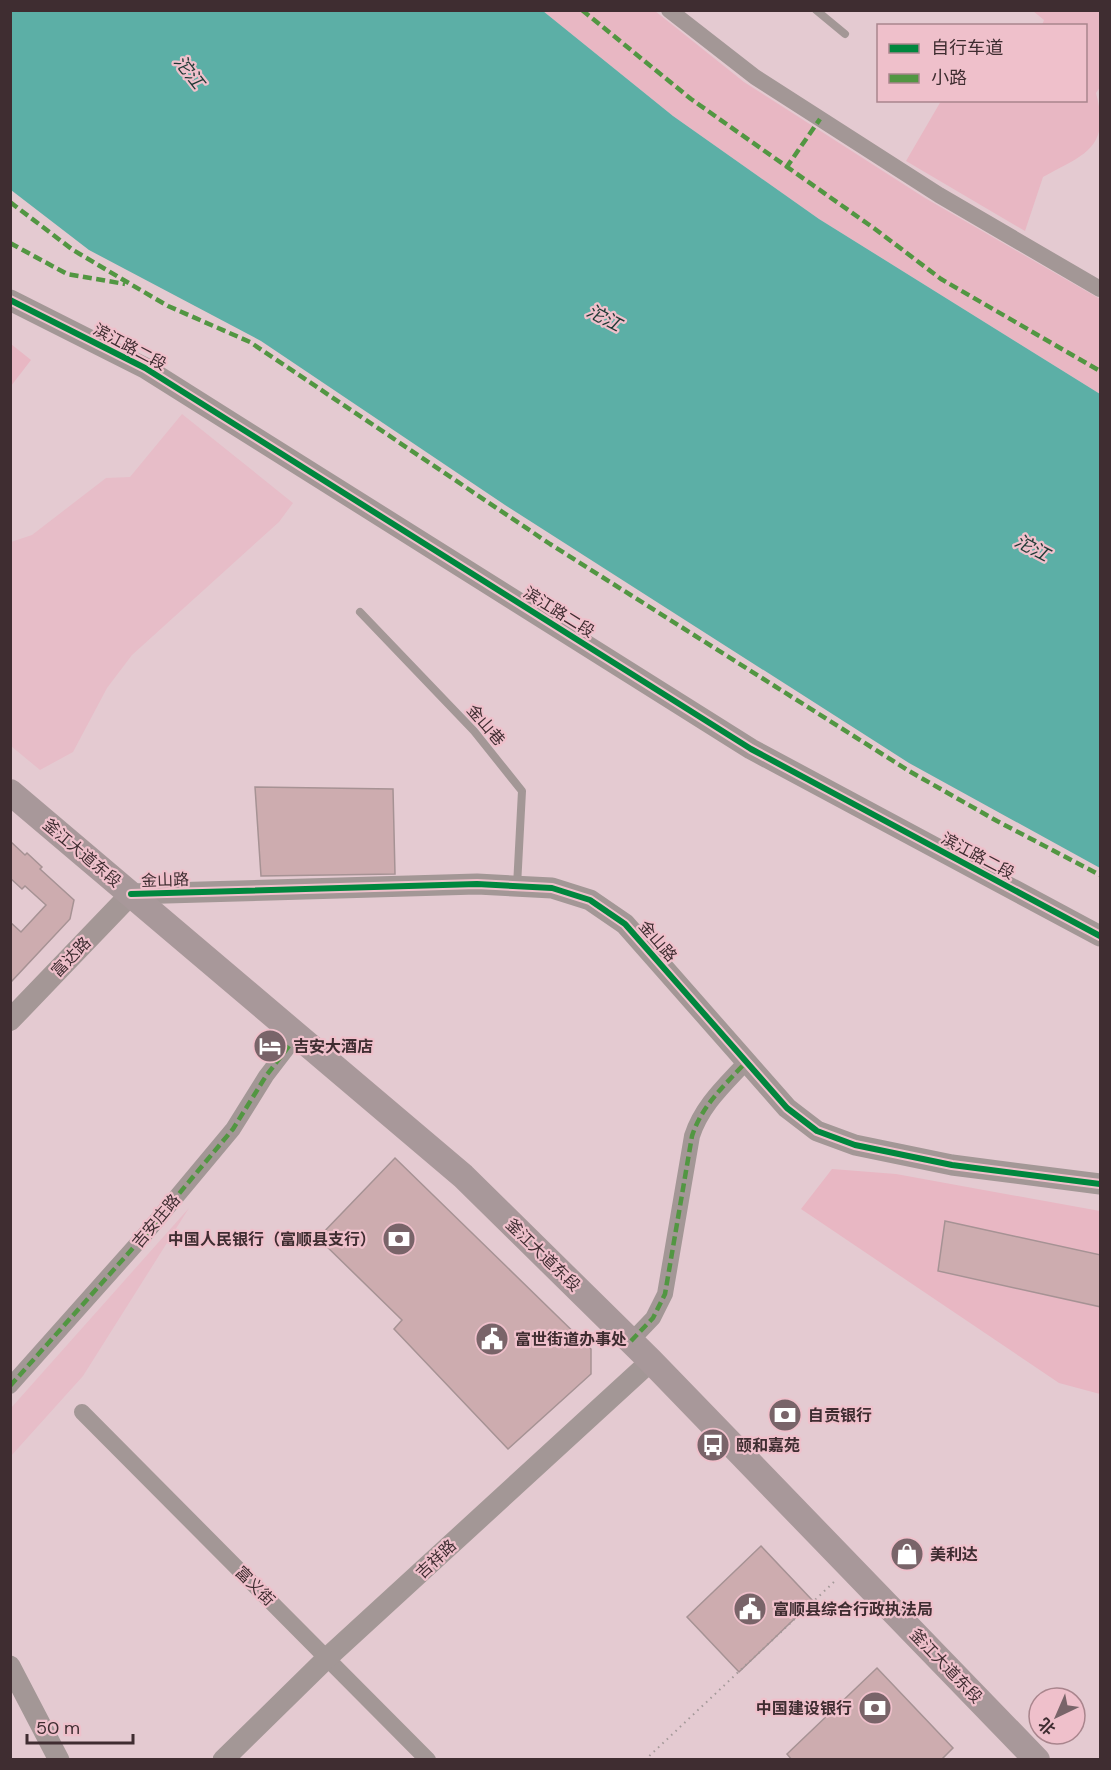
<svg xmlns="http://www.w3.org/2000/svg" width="1111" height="1770" font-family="'DM Sans','Noto Sans SC',sans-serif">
  <rect width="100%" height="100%" fill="#e4cad1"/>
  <path fill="#e7bdc8" d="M182,414L293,503L279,522L132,655L107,688L73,752L40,770L11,746V542L32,535L106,478L130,477Z
    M189,1208L83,1376L11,1456V1408Z"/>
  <path fill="#e8b7c3" d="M543,11H655L744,82L925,198L1100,299V394L819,219L673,116Z
    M1033,11H1100V87L1096,93C1111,149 1084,154 1043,177L1025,231L906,161L941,101L1086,100V26L1042,25L1044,20Z
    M11,344L31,360L11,386H10Z
    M832,1169L896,1174L1100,1211V1394L1059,1383L801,1209Z"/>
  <path fill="#5cafa6" d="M10,11H543L673,116L819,219L1100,394V868L909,763L505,505L261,341L89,250L11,190Z"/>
  <path fill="#cdacaf" stroke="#a69294" stroke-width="1.5" d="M255,787L393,789L395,874L261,876Z
    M10,841L25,855L27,853L42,867L40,869L74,900L70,919L10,983V922L21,932L46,905L25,886L22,889L10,878Z
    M395,1158L591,1349V1374L508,1449L394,1329L402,1320L318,1238Z
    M945,1221L1101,1255V1307L938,1271Z
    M761,1546L813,1601L739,1672L687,1617Z
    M877,1668L953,1748L941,1760H792L787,1754Z"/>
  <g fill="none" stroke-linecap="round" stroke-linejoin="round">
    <path stroke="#a49999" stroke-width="2" stroke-dasharray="1.5 4.5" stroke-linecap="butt" d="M645,1760L835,1581"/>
    <path stroke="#a39796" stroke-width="8" d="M816,10L845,34
      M360,612L474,731L522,791L517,886"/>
    <path stroke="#a39796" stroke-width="16" d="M669,10L755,77L939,195L1100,289
      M631,1341L653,1318L665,1294L692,1136C702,1105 725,1085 746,1062
      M10,1386L142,1238L233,1129L266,1076L289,1046
      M82,1412L428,1760"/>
    <path stroke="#a39796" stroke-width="21" d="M10,300L145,368L751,749L1100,936
      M131,894L477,884L552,888L590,900L625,924L787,1108L817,1131L855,1145L952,1165L1100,1184
      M10,1666L59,1760
      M223,1760L327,1658L651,1361"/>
    <path stroke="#a49796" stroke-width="22" d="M10,1020L131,894"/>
    <path stroke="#a8989a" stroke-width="26" d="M10,792L463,1176L651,1361L1037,1760"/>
    <path stroke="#529642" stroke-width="4.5" stroke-dasharray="9 4.5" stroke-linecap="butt" d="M582,10L691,99L875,229L941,279L1100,371
      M786,168L820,119
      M10,202L73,250L132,285L168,306L250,342L550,544L909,771L997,821L1100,875
      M10,243L67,274L125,284
      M631,1341L653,1318L665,1294L692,1136C702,1105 725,1085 746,1062
      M10,1386L142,1238L233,1129L266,1076L289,1046"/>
    <defs>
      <path id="cycleway" d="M10,300L145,368L751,749L1100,936
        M131,894L477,884L552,888L590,900L625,924L787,1108L817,1131L855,1145L952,1165L1100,1184"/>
    </defs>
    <use href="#cycleway" stroke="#efc0cb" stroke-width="10"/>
    <use href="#cycleway" stroke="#00873e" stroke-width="6"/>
  </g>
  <defs>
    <symbol id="hotel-disc" viewBox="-11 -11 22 22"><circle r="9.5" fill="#796469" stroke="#efc0cb"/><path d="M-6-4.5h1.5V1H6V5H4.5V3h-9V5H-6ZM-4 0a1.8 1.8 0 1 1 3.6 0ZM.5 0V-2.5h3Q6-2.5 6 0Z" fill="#fff"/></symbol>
    <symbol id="bank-disc" viewBox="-11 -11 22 22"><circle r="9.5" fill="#796469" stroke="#efc0cb"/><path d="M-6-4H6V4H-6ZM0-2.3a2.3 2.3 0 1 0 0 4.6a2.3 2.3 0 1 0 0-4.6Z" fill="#fff"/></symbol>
    <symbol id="civic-disc" viewBox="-11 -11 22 22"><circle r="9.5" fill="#796469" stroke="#efc0cb"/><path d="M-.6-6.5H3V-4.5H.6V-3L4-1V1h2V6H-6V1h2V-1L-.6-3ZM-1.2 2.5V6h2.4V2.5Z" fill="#fff"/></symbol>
    <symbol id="bus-disc" viewBox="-11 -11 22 22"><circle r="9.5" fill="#796469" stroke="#efc0cb"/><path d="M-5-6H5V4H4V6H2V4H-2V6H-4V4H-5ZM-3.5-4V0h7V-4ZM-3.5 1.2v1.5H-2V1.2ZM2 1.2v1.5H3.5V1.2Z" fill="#fff"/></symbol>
    <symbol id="shop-disc" viewBox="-11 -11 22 22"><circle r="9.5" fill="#796469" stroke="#efc0cb"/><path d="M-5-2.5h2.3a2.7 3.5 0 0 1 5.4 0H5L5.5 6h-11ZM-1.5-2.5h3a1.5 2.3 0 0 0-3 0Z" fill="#fff"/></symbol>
  </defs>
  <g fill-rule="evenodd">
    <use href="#hotel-disc" x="251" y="1027" width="38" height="38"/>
    <use href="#bank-disc" x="380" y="1220" width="38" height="38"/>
    <use href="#civic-disc" x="473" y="1320" width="38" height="38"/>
    <use href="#bank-disc" x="766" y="1396" width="38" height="38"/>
    <use href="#bus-disc" x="694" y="1426" width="38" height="38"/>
    <use href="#shop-disc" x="888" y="1535" width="38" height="38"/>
    <use href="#civic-disc" x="731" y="1590" width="38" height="38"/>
    <use href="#bank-disc" x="856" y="1689" width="38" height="38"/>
  </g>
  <g text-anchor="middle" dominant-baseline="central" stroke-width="4.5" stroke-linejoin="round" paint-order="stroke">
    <g font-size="16" fill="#3f2d31" stroke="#efc0cb">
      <text transform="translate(130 347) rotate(28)">滨江路二段</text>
      <text transform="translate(559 612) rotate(32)">滨江路二段</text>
      <text transform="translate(486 725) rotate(49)">金山巷</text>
      <text transform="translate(82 853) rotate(40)">釜江大道东段</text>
      <text transform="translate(978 856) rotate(28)">滨江路二段</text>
      <text transform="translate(165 880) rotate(-2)">金山路</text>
      <text transform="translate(658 941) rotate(49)">金山路</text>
      <text transform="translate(71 957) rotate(-46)">富达路</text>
      <text transform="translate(156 1221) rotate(-50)">吉安庄路</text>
      <text transform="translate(543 1255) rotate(44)">釜江大道东段</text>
      <text transform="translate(436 1559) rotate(-43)">吉祥路</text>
      <text transform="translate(255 1586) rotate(45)">富义街</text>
      <text transform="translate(946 1666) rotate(46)">釜江大道东段</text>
    </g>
    <g font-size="16" font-weight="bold" fill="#3f2d31" stroke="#efc0cb" text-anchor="start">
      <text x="293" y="1046">吉安大酒店</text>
      <text x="376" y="1239" text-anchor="end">中国人民银行（富顺县支行）</text>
      <text x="515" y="1339">富世街道办事处</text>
      <text x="808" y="1415">自贡银行</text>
      <text x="736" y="1445">颐和嘉苑</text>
      <text x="930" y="1554">美利达</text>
      <text x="773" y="1609">富顺县综合行政执法局</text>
      <text x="852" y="1708" text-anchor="end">中国建设银行</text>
    </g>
    <g font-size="18" font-style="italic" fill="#1e3834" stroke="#efc0cb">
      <text transform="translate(189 72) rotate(52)">沱江</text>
      <text transform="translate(604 318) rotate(28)">沱江</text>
      <text transform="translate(1032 548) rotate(28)">沱江</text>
    </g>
  </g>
  <rect width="1111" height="1770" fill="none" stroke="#3f2d31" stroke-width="24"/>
  <rect x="877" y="24" width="210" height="78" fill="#efc0cb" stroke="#a9858d" stroke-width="1.5"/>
  <rect x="889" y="44" width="30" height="9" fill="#00873e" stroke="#a9858d" stroke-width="1.5"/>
  <text x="931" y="54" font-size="18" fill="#3f2d31">自行车道</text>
  <rect x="889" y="74" width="30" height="9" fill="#529642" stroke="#a9858d" stroke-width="1.5"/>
  <text x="931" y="84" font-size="18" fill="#3f2d31">小路</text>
  <g transform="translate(1057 1716) rotate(224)"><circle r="28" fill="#efc0cb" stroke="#a9858d" stroke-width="1.5"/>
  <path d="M0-4.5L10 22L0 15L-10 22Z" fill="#796469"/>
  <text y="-9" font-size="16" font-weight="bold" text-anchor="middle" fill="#3f2d31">北</text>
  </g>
  <path d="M27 1734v9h106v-9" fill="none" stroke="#3f2d31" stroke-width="3"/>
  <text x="36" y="1734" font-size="18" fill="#3f2d31" stroke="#efc0cb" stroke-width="4.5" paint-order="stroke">50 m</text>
</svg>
